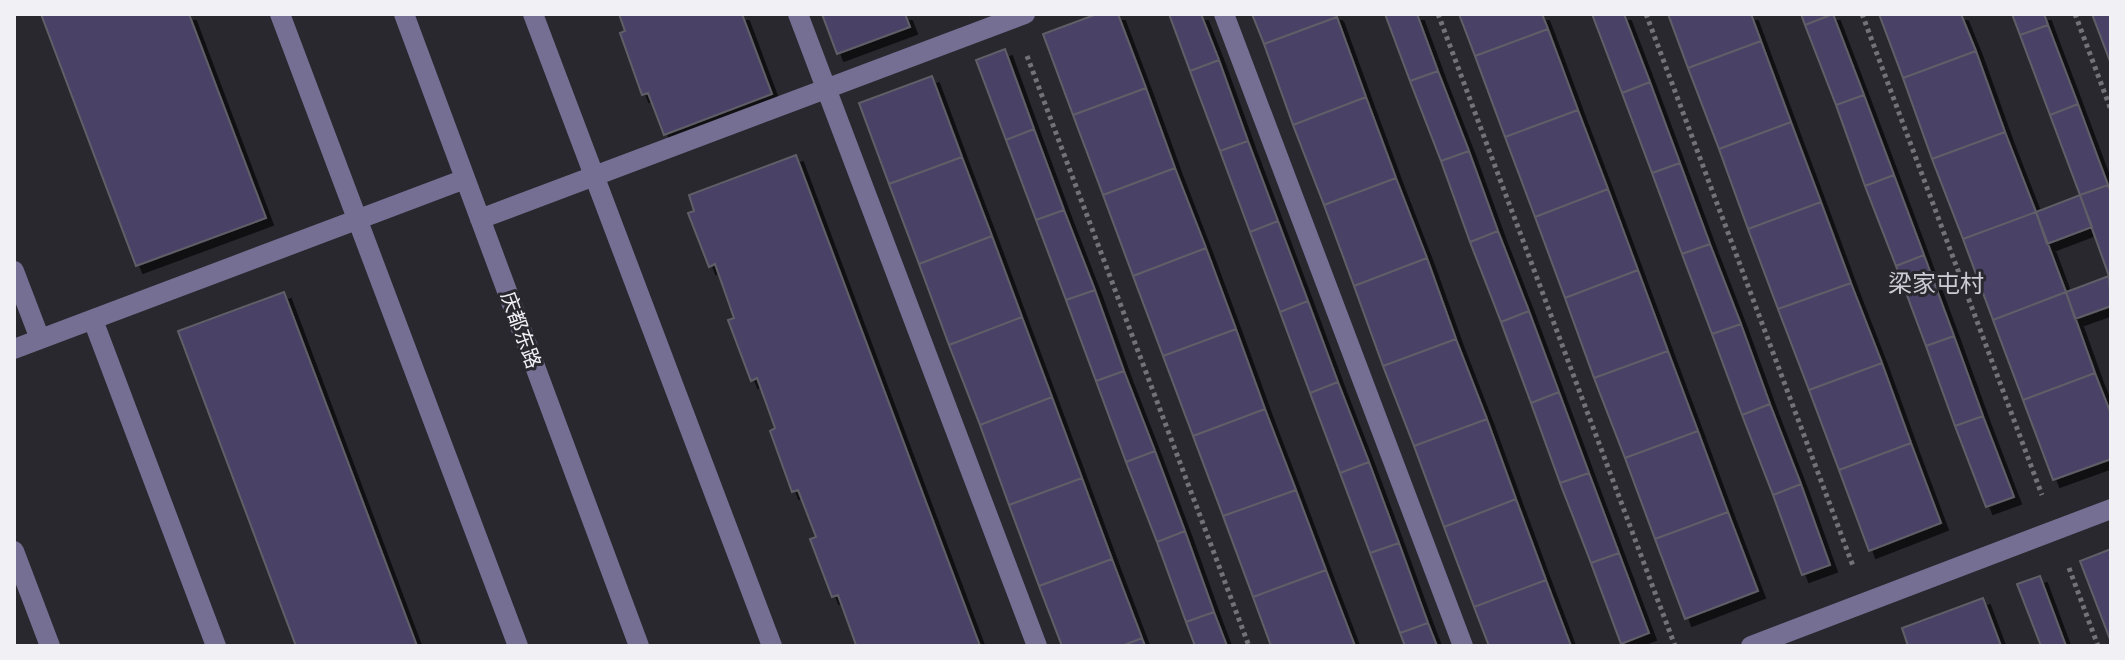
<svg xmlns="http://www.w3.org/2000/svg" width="2125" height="660" font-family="'Crimson Pro','Noto Sans SC',serif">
  <defs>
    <filter id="shadow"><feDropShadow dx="7" dy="7" stdDeviation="0" flood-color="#0009"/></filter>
  </defs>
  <rect width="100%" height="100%" fill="#29282f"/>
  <path fill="#494266" stroke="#605f67" stroke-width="2" filter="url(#shadow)" d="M41,14H189L266,218L136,266Z
    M619,14H742L772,94L664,135L648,93L642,95L620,33L625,31Z
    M822,14H905L910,27L837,54Z
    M1097,14H1118L1146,88L1073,115L1043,34Z
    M1169,14H1201L1219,60L1190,71Z
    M1252,14H1335L1337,17L1264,44Z
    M1385,14H1417L1438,71L1410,81Z
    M1459,14H1542L1548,29L1475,56Z
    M1592,14H1624L1650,82L1622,93Z
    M1668,14H1751L1761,41L1688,68Z
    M1801,14H1833L1805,25Z
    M1833,14L1864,95L1836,105L1805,25Z
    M1879,14H1961L1976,51L1903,78Z
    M2012,14H2044L2048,25L2020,35Z
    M2092,14H2111V64Z
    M1337,17L1366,97L1293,125L1264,44Z
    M2048,25L2078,104L2050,115L2020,35Z
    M1548,29L1578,110L1505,137L1475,56Z
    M1761,41L1791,122L1719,149L1688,68Z
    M1005,49L1034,129L1006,140L976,60Z
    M1976,51L2005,132L1932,159L1903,78Z
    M1219,60L1248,141L1220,151L1190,71Z
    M1438,71L1469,151L1441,161L1410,81Z
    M932,76L962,157L889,184L859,103Z
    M1650,82L1680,163L1652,173L1622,93Z
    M1146,88L1175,168L1103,195L1073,115Z
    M1864,95L1894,175L1865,186L1836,105Z
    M1366,97L1396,178L1324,205L1293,125Z
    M2078,104L2108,185L2080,195L2050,115Z
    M1578,110L1608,189L1535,217L1505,137Z
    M1791,122L1821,202L1748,229L1719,149Z
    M1034,129L1064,210L1036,220L1006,140Z
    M2005,132L2036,212L1963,239L1932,159Z
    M1248,141L1278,221L1250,232L1220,151Z
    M1469,151L1498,231L1470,242L1441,161Z
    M796,155L980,646H851L856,645L838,595L832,597L810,539L816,537L798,490L792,492L770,431L775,428L757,378L751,381L728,320L734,318L715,264L709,267L688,213L694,211L689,195Z
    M962,157L992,236L919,264L889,184Z
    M1680,163L1710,244L1682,254L1652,173Z
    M1175,168L1206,248L1133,276L1103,195Z
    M1894,175L1924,255L1896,266L1865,186Z
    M1396,178L1427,258L1354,286L1324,205Z
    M2108,185L2111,193V275L2109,276L2080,195Z
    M1608,189L1638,270L1565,298L1535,217Z
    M2080,195L2092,227L2047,244L2036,212Z
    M1821,202L1851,283L1778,309L1748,229Z
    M1064,210L1095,290L1066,300L1036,220Z
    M2036,212L2066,292L1993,320L1963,239Z
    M1278,221L1308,301L1280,312L1250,232Z
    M1498,231L1529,311L1501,322L1470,242Z
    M992,236L1022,317L949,345L919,264Z
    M1710,244L1741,324L1712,334L1682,254Z
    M1206,248L1236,329L1163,356L1133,276Z
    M1924,255L1954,336L1926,346L1896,266Z
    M1427,258L1456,339L1383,366L1354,286Z
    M1638,270L1668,351L1594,378L1565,298Z
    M2109,276L2111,306L2075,319L2066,292Z
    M1851,283L1882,363L1809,390L1778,309Z
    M1095,290L1124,371L1096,381L1066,300Z
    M284,292L417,646H296L178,331Z
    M2066,292L2095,373L2023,400L1993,320Z
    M1308,301L1338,382L1310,393L1280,312Z
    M1529,311L1559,392L1531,403L1501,322Z
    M1022,317L1052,397L980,425L949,345Z
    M1741,324L1770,404L1742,415L1712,334Z
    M1236,329L1265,409L1193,436L1163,356Z
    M1954,336L1983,416L1955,426L1926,346Z
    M1456,339L1487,419L1414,446L1383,366Z
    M1668,351L1698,431L1625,458L1594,378Z
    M1882,363L1911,443L1839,470L1809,390Z
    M1124,371L1155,451L1126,462L1096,381Z
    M2095,373L2111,414V459L2053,480L2023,400Z
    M1338,382L1369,462L1340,473L1310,393Z
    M1559,392L1589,473L1560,483L1531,403Z
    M1052,397L1082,478L1009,505L980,425Z
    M1770,404L1801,484L1773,495L1742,415Z
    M1265,409L1296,490L1223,516L1193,436Z
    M1983,416L2014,497L1986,507L1955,426Z
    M1487,419L1516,499L1444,527L1414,446Z
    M1698,431L1728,512L1655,539L1625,458Z
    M1911,443L1941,523L1869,551L1839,470Z
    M1155,451L1185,531L1157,542L1126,462Z
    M1369,462L1399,543L1370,553L1340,473Z
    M1589,473L1619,553L1591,563L1560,483Z
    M1082,478L1112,559L1039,586L1009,505Z
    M1801,484L1830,565L1802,575L1773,495Z
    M1296,490L1326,570L1253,597L1223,516Z
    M1516,499L1546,580L1474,607L1444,527Z
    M1728,512L1758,591L1685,619L1655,539Z
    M1185,531L1214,612L1186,622L1157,542Z
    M1399,543L1428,623L1400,633L1370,553Z
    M2111,549V642L2080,561Z
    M1619,553L1649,633L1621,644L1591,563Z
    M1112,559L1142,638L1122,646H1062L1039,586Z
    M1326,570L1355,646H1271L1253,597Z
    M2040,576L2066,646H2041L2017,584Z
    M1546,580L1571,646H1489L1474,607Z
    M1983,598L2001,646H1908L1902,628Z
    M1214,612L1227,646H1195L1186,622Z
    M1428,623L1437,646H1405L1400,633Z
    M1142,638L1145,646H1122Z"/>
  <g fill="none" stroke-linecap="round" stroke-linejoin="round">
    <path stroke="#727278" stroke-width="5" stroke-dasharray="4 4" stroke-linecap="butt" d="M1438,14L1675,646
      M1646,14L1853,566
      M1862,14L2042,495
      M2075,14L2111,110
      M1027,56L1249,646
      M2069,568L2098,646"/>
    <path stroke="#757093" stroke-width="20" d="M280,14L518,646
      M404,14L639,646
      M533,14L772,646
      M798,14L1037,646
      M1224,14L1463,646
      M480,219L1025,14
      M14,271L40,339
      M93,320L216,646
      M14,349L465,179
      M14,551L50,646
      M1751,646L2111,509"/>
  </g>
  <g text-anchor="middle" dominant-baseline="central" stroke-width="6" stroke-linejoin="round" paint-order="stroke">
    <g font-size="20" fill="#f1f1f5" stroke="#29282f">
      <text transform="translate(521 330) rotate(70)">庆都东路</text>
    </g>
    <g font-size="24" fill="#cdccd5" stroke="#29282f">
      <text x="1936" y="283">梁家屯村</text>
    </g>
  </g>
  <rect width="2125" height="660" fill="none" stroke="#f1f1f5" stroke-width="32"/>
</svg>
